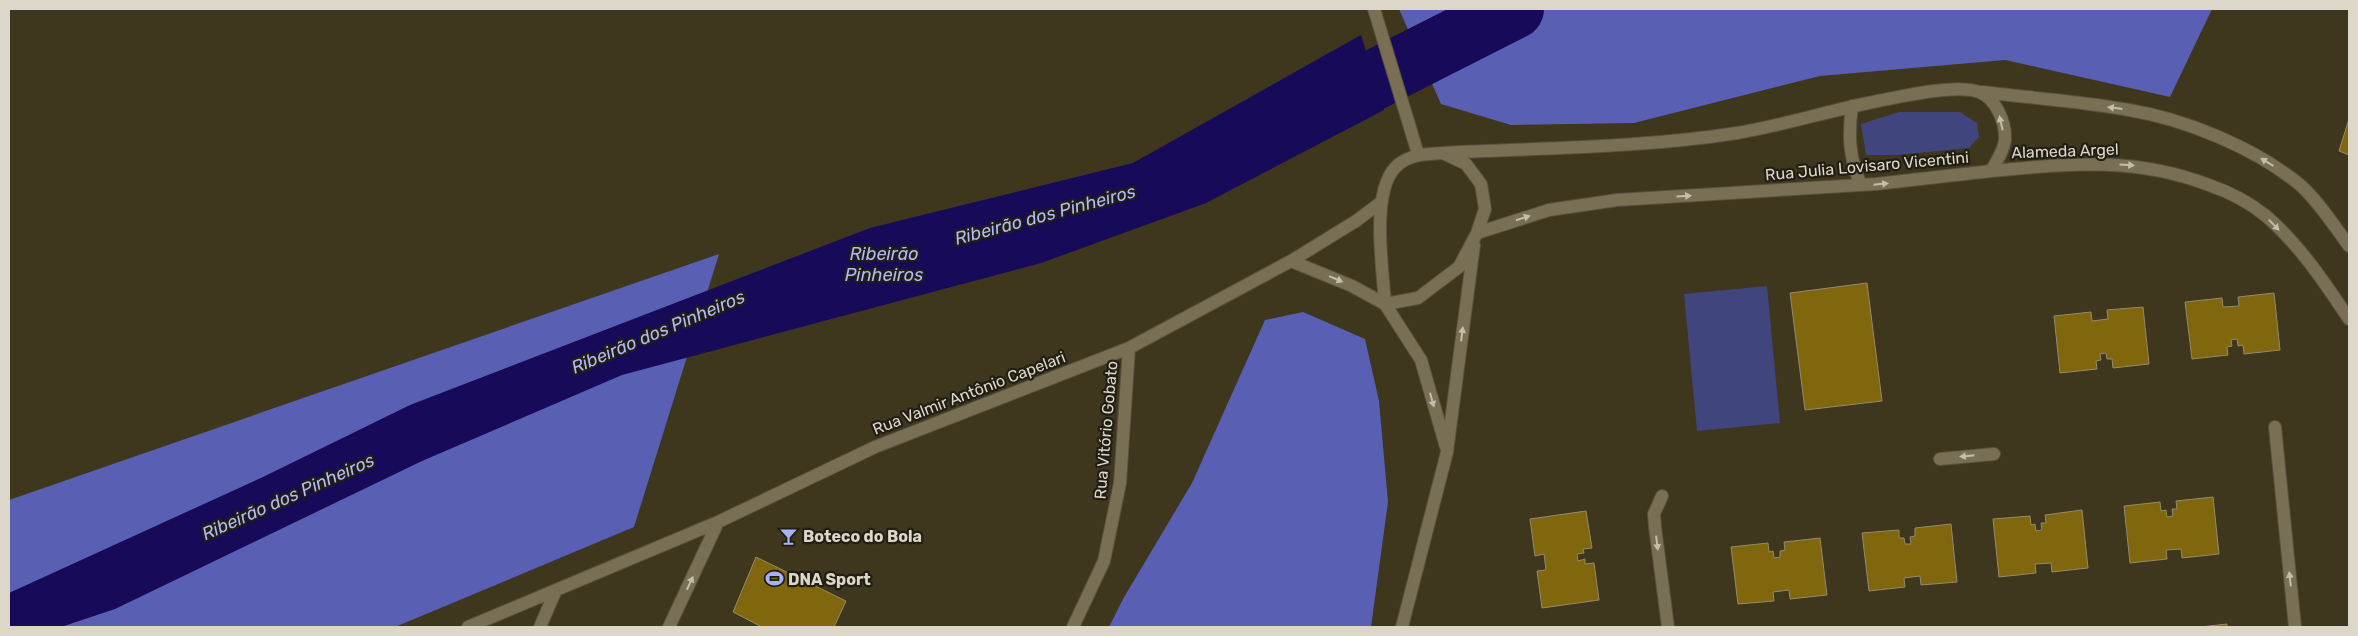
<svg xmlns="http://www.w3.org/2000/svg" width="2358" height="636" font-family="Rubik,sans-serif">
  <rect width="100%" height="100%" fill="#3e361d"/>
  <path fill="#40457d" d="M1899,112H1960L1977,123L1979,137L1969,148L1897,155H1866L1861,124Z
    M1767,286L1780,423L1697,431L1684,294Z"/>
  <path fill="#595fb2" d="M1399,9H2212L2170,97L2005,60L1820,76L1634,123L1511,125L1441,104Z
    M719,254L634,527L395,627H9V500Z
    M1303,312L1365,339L1379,401L1388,502L1371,627H1109L1123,599L1192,483L1265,320Z"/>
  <path fill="#170a59" d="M1361,35L1384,110L1206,203L1041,263L622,375L422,461L115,609L61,627H9V593L263,477L410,405L870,228L1133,163Z"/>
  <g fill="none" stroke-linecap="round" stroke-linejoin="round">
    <path stroke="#170a59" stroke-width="60" d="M1301,117L1514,9"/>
  </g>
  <path fill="#80670d" stroke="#948a6e" d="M2349,119V155L2339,151Z
    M1867,283L1882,401L1805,410L1790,293Z
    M2274,293L2280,350L2244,354L2243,345L2238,346L2237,339L2231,340L2232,346L2227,347L2228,355L2192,359L2185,302L2222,298L2223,307L2239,306L2238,297Z
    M2143,307L2149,364L2113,368L2112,359H2107L2106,353L2100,354L2101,360L2096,361L2097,369L2060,373L2054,316L2091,312L2092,321L2108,319L2107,310Z
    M2213,497L2219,554L2182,558L2181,549L2166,550L2167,559L2130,563L2124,506L2160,502L2161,511L2166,510L2167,517L2173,516L2172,509H2177L2176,501Z
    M2082,510L2088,568L2052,572L2051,563L2035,564L2036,573L1999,577L1993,519L2030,516L2031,525L2035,524L2036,531L2042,530L2041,523H2046L2045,515Z
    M1586,511L1592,548L1583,549L1584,553L1577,554L1578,561L1585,559V564L1594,563L1599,600L1542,608L1537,571L1546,570L1544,554L1535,556L1530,519Z
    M1951,524L1957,582L1921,585L1920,576L1904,578L1905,587L1869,591L1862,533L1899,530V538H1904L1905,544H1911L1910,537L1915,536V528Z
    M1820,538L1827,595L1790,599L1789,590L1773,592L1774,601L1738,604L1731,547L1768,543L1769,552L1773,551L1774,558L1780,557V551L1785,550L1784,542Z
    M756,557L846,601L834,627H762L733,612Z
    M2227,624V627H2200Z"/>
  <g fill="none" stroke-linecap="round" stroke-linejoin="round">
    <defs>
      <path id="minor" d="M1374,9L1418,154
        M1982,92C2031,98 2081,101 2129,110C2185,119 2255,148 2299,184C2317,199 2335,227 2349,246
        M1852,106C1848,135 1849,158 1861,185
        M1443,153C1541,148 1640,148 1737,133C1785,125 1831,110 1878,101C1903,96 1956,84 1979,92C1996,98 2006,123 2005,140C2004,151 1996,162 1991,171L1876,184L1617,200L1549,210L1477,233
        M1443,153L1466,164L1481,184L1485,209L1477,233L1459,267L1418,298L1385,304C1383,269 1369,187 1399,164C1412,154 1427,154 1443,153Z
        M1991,171C2070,164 2133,156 2209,185C2229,192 2249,202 2266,216C2299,244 2325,283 2349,319
        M1291,261L1352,286L1385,304L1421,360L1446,447
        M2275,427L2295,627
        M1940,459L1994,454
        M1662,496L1654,514L1655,527L1668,627
        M468,627L718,522L875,447L1129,348L1291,261L1356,221L1380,203
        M540,627L556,590
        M669,627L718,522
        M1073,627L1104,561L1120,483L1129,348
        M1402,627L1447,452L1474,245"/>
    </defs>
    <use href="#minor" stroke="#58513c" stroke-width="14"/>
    <use href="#minor" stroke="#796f55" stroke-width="12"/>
  </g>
  <defs><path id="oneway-solid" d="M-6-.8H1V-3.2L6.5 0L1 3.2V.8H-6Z" transform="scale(1.25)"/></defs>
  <g fill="#c3bdab">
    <use href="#oneway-solid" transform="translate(2115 108) rotate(-173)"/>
    <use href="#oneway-solid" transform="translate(2001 123) rotate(-103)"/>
    <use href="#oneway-solid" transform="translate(2267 162) rotate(-149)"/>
    <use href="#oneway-solid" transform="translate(2127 165) rotate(4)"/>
    <use href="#oneway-solid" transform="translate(1881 184) rotate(-6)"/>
    <use href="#oneway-solid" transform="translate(1684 196) rotate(-4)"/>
    <use href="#oneway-solid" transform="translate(1523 218) rotate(-17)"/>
    <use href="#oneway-solid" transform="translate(2274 225) rotate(46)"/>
    <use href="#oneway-solid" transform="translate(1336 279) rotate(23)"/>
    <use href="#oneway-solid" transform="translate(1462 334) rotate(-83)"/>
    <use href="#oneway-solid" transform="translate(1432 400) rotate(75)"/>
    <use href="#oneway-solid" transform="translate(1967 456) rotate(174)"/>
    <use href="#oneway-solid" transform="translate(1657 543) rotate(83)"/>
    <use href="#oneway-solid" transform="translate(2290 579) rotate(-96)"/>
    <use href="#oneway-solid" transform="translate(690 583) rotate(-65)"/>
  </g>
  <defs>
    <symbol id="bar-bare" viewBox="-9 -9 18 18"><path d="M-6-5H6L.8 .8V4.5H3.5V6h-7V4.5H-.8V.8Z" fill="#a7b1fc" stroke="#211e13" stroke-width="2.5" paint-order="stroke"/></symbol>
    <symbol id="stadium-bare" viewBox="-9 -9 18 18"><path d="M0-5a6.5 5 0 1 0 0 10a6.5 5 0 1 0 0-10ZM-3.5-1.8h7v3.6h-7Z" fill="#a7b1fc" stroke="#211e13" stroke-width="2.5" paint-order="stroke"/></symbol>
  </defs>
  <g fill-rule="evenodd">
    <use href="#bar-bare" x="776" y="524" width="25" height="25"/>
    <use href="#stadium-bare" x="762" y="566" width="25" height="25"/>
  </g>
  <g text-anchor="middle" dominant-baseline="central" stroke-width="4.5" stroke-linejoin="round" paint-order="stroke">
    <g font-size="16" fill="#dcd7c8" stroke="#211e13">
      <text transform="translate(2065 151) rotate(-2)">Alameda Argel</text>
      <text transform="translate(1867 166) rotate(-5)">Rua Julia Lovisaro Vicentini</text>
      <text transform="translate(969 393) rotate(-21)">Rua Valmir Antônio Capelari</text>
      <text transform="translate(1106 430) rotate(-85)">Rua Vitório Gobato</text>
    </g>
    <g font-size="16" font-weight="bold" fill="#dcd7c8" stroke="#211e13" text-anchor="start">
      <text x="803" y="536">Boteco do Bola</text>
      <text x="788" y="579">DNA Sport</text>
    </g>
    <g font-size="18" font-style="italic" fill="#b0bafc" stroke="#211e13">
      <text transform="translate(1045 215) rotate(-15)">Ribeirão dos Pinheiros</text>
      <text x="884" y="254">Ribeirão<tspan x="884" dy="21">Pinheiros</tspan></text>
      <text transform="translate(658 332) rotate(-23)">Ribeirão dos Pinheiros</text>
      <text transform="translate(288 497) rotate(-24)">Ribeirão dos Pinheiros</text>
    </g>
  </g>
  <rect width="2358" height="636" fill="none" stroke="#dcd7c8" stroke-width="20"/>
</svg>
